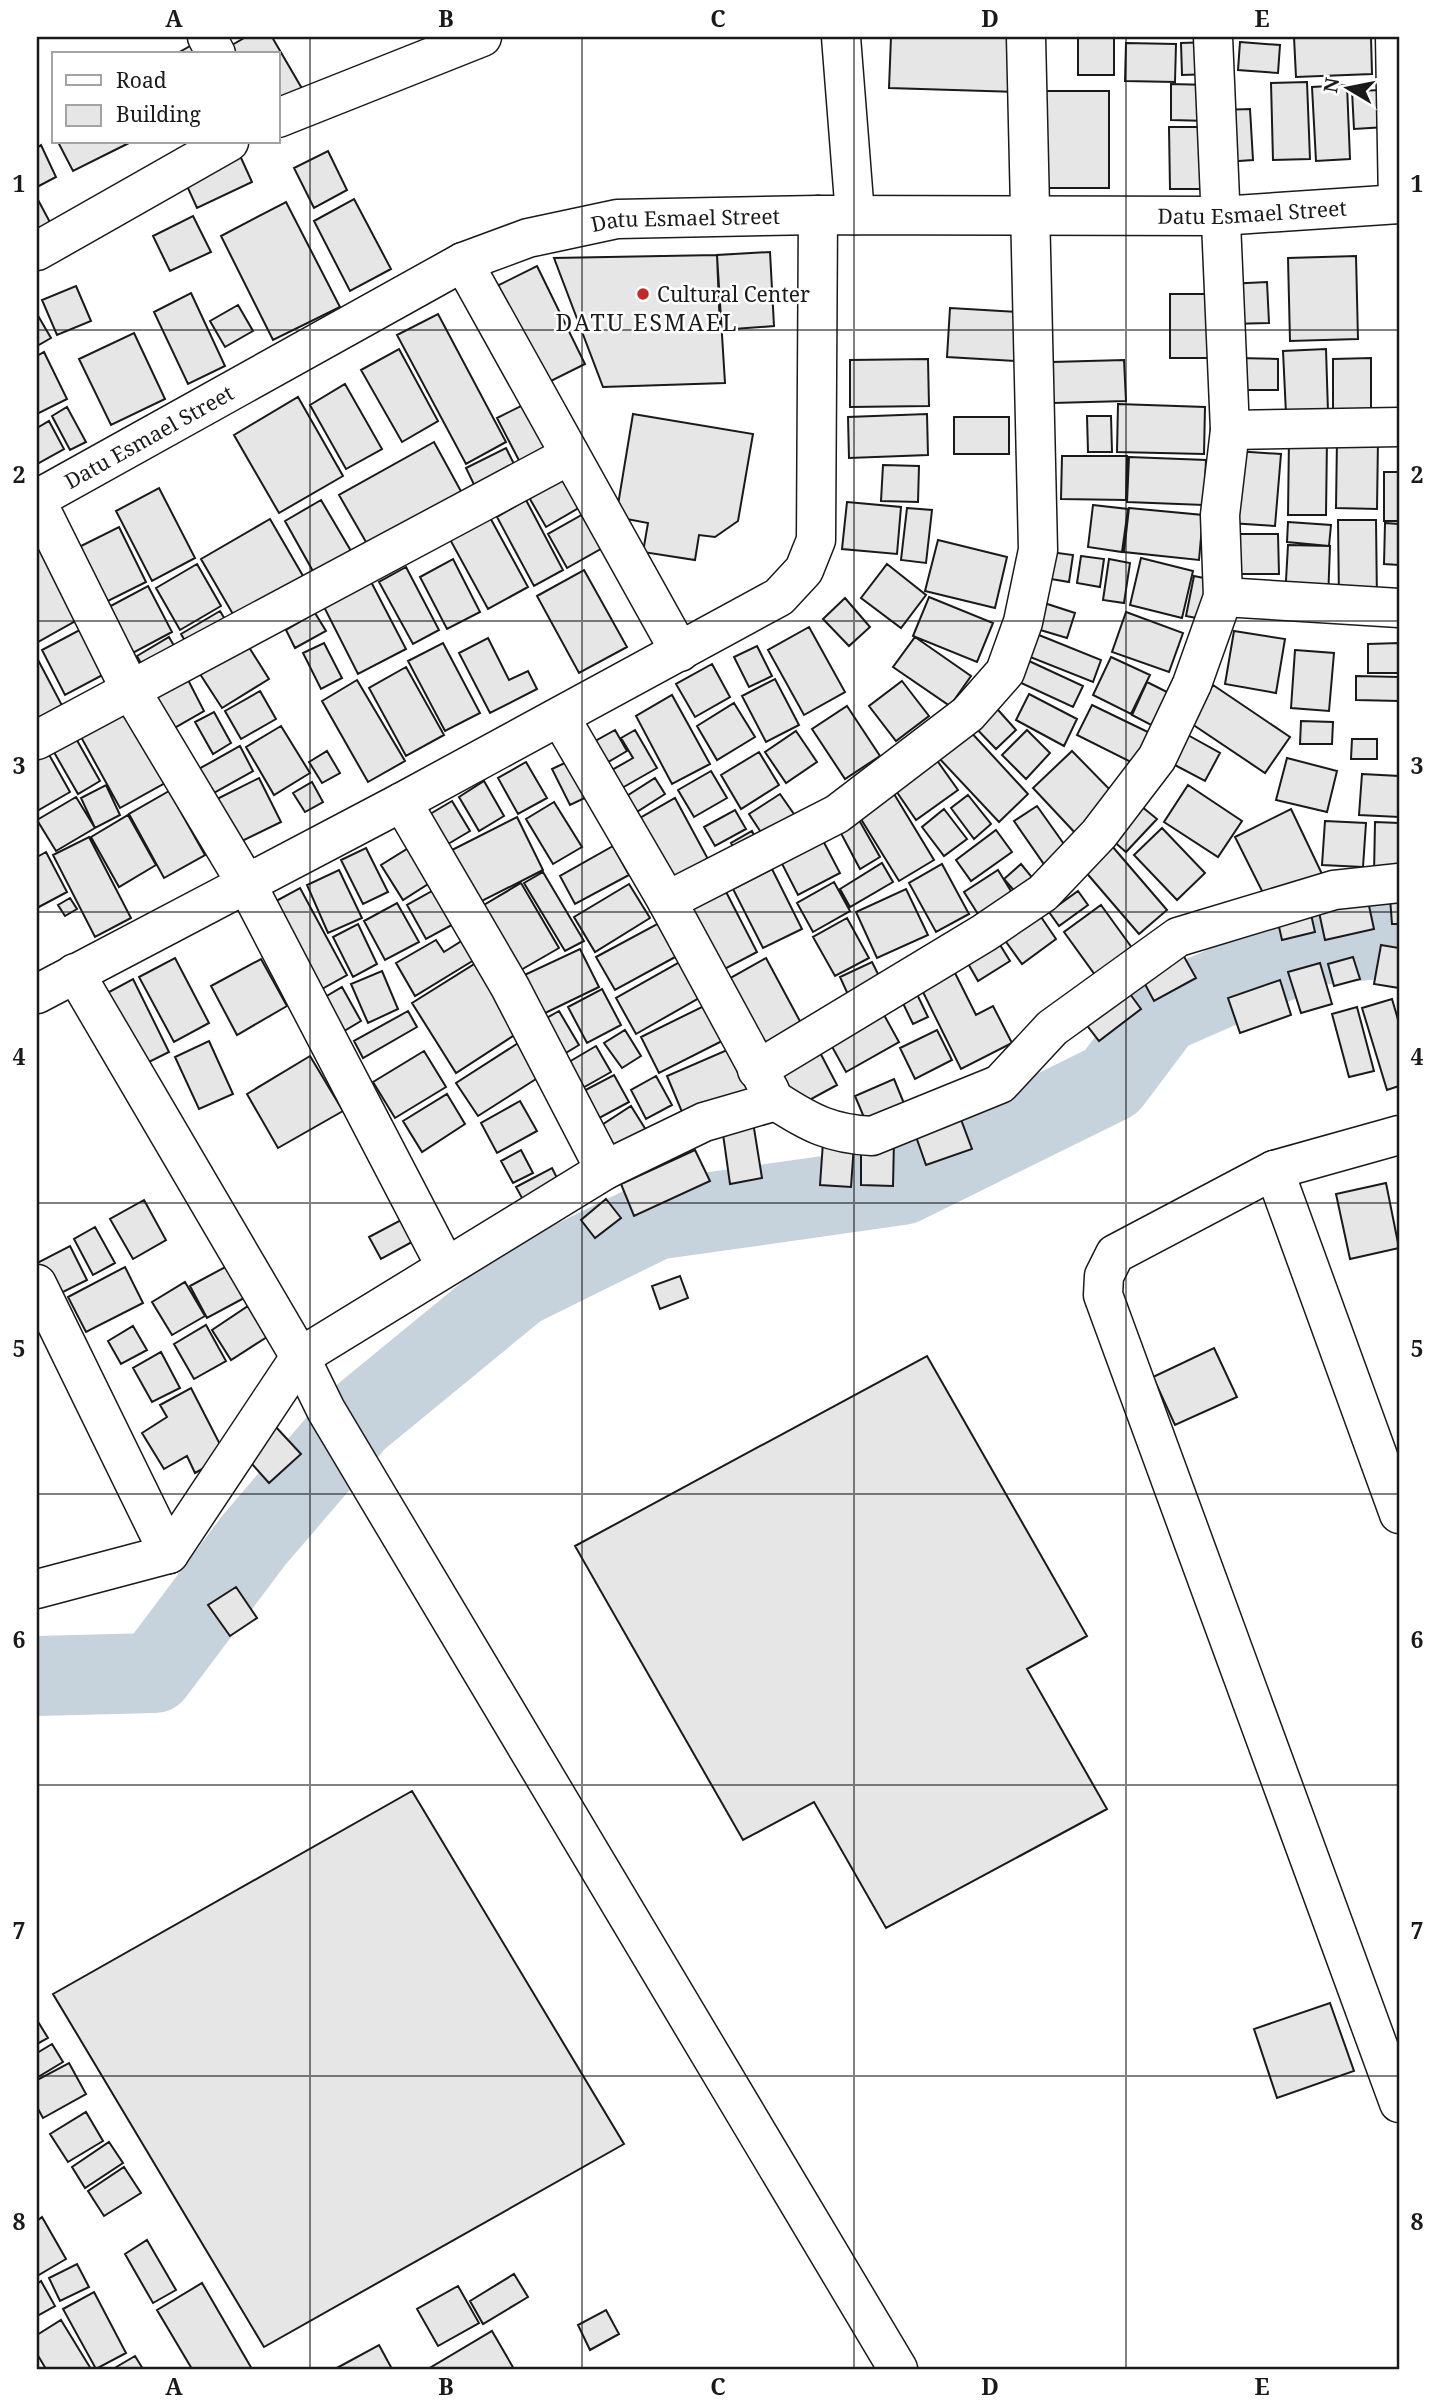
<svg xmlns="http://www.w3.org/2000/svg" width="1436" height="2406" font-family="'Noto Serif',serif">
  <rect width="100%" height="100%" fill="#fff"/>
  <g fill="none" stroke-linecap="round" stroke-linejoin="round">
    <path stroke="#c6d2dc" stroke-width="80" d="M37,1676L154,1673L254,1540L357,1420L519,1287L655,1220L902,1185L1111,1082L1163,1013L1318,945L1399,937"/>
  </g>
  <path fill="#e6e6e6" stroke="#1a1a1a" stroke-width="2" d="M246,37H272L304,92L278,107V54H228L225,49Z
    M891,37H1022L1021,92L889,88Z
    M1294,37H1371L1372,74L1296,77Z
    M1078,38H1114V75H1078Z
    M199,41L207,54H176Z
    M1212,42L1213,74L1182,75L1181,43Z
    M1240,42L1280,45L1278,73L1238,70Z
    M1126,43L1176,44L1175,82L1125,81Z
    M1307,82L1310,159L1273,160L1271,83Z
    M1171,84L1209,85L1208,121L1171,120Z
    M1347,85L1350,159L1316,161L1312,87Z
    M1384,90L1386,127L1354,129L1352,91Z
    M1042,91H1109V188H1041Z
    M1250,109L1253,160L1224,162L1221,110Z
    M1169,127H1215V189H1170Z
    M58,142H131L73,171Z
    M41,145L56,177L37,187V148Z
    M237,149L252,182L197,208L182,175Z
    M328,151L347,190L314,208L294,168Z
    M37,198L52,226L37,234Z
    M354,199L391,269L350,291L314,221Z
    M286,202L340,307L273,340L221,236Z
    M193,216L211,252L170,271L153,236Z
    M770,252L774,326L720,330L717,255Z
    M717,255L725,383L603,387L554,258Z
    M1356,256L1358,339L1290,341L1288,258Z
    M537,266L585,364L537,388L489,290Z
    M1267,282L1269,323L1229,324L1227,284Z
    M76,286L91,321L57,335L42,300Z
    M191,293L225,366L188,384L154,312Z
    M1170,294H1210V358H1170Z
    M238,305L253,331L225,347L210,321Z
    M950,308L1018,312L1015,361L947,357Z
    M37,314L51,338L37,346Z
    M438,314L506,442L466,464L397,335Z
    M134,333L165,399L111,425L79,359Z
    M399,349L438,421L402,442L361,370Z
    M1326,349L1328,412L1286,414L1283,351Z
    M44,352L67,399L37,414V356Z
    M1239,358L1278,359V390H1239Z
    M1371,358V417H1333V359Z
    M928,359L929,406L850,407V360Z
    M1124,360L1126,401L1053,403L1052,362Z
    M345,384L382,449L346,469L310,405Z
    M298,397L343,476L279,513L234,435Z
    M531,401L560,454L525,472L497,418Z
    M1118,404L1205,407L1204,454L1117,452Z
    M67,407L86,442L70,450L52,416Z
    M633,414L753,434L738,521L715,537L699,535L695,560L643,552L648,523L616,517Z
    M927,414L928,455L849,458L848,417Z
    M1087,416H1111L1112,452H1088Z
    M954,417H1009V454H954Z
    M49,421L64,449L37,464V428Z
    M1289,438H1327L1326,515H1288Z
    M1337,438L1378,439L1377,509L1336,508Z
    M434,442L468,504L374,556L339,495Z
    M506,448L521,478L481,499L466,468Z
    M1235,451L1281,454L1275,526L1230,523Z
    M1062,456H1127L1126,500L1061,499Z
    M1129,457L1206,460L1204,505L1127,502Z
    M883,465L919,466L918,502L881,501Z
    M569,467L589,502L546,527L526,492Z
    M1384,472H1399V521H1384Z
    M159,488L195,558L152,581L116,511Z
    M321,500L351,551L314,573L285,521Z
    M526,500L563,570L534,586L497,517Z
    M847,502L901,507L897,554L842,549Z
    M1093,505L1128,509L1122,552L1088,547Z
    M594,508L613,542L567,568L548,534Z
    M907,508L932,510L926,563L901,560Z
    M1129,508L1203,515L1199,560L1124,552Z
    M487,512L528,587L488,609L447,534Z
    M270,519L310,588L241,628L201,559Z
    M1338,520H1376L1377,601H1339Z
    M1288,522L1331,525L1329,546L1287,542Z
    M1385,523L1399,524V565L1384,564Z
    M119,527L146,582L106,602L79,547Z
    M37,529L86,615L38,642L37,639Z
    M1231,534H1278L1279,574H1230Z
    M938,540L1007,557L995,608L925,591Z
    M1288,545L1330,546L1328,601L1285,598Z
    M1043,551L1073,555L1069,582L1039,577Z
    M1081,556L1104,559L1100,587L1077,583Z
    M1141,558L1193,571L1182,618L1130,605Z
    M453,559L480,612L447,629L420,577Z
    M1109,559L1130,563L1124,603L1103,600Z
    M197,564L221,606L180,630L156,588Z
    M887,564L926,595L901,628L861,598Z
    M406,567L439,630L413,644L379,582Z
    M584,570L627,647L579,673L537,596Z
    M368,576L406,649L358,674L321,601Z
    M1194,576L1219,581L1212,621L1186,616Z
    M148,586L172,632L129,655L105,609Z
    M929,597L993,623L977,662L913,636Z
    M845,598L870,627L849,646L823,619Z
    M1035,600L1075,613L1067,638L1027,626Z
    M220,611L232,631L193,654L181,634Z
    M1126,612L1183,633L1169,672L1112,652Z
    M315,613L326,631L295,648L286,630Z
    M89,625L112,670L65,695L42,650Z
    M809,627L845,692L804,715L768,650Z
    M1029,631L1101,660L1093,682L1020,653Z
    M1234,631L1285,639L1276,693L1225,684Z
    M169,637L181,658L148,676L137,656Z
    M915,637L971,676L950,706L893,667Z
    M488,638L509,680L528,671L537,689L490,713L459,653Z
    M324,643L342,678L321,689L303,653Z
    M443,643L480,713L445,731L408,661Z
    M1399,643V673H1368V644Z
    M247,644L269,679L222,708L200,674Z
    M757,646L772,676L749,687L734,657Z
    M1295,650L1334,653L1329,711L1291,708Z
    M1111,657L1150,675L1131,714L1093,695Z
    M37,658L66,713L37,730Z
    M1029,661L1083,686L1073,707L1019,682Z
    M712,664L730,697L695,717L676,684Z
    M406,667L444,735L406,756L369,688Z
    M185,674L204,711L169,731L149,693Z
    M1356,676L1399,677V701L1356,700Z
    M775,679L799,725L766,742L742,696Z
    M357,680L405,761L368,782L322,701Z
    M902,681L929,716L896,741L869,706Z
    M1147,682L1171,694L1155,727L1132,715Z
    M1213,685L1290,737L1265,773L1189,722Z
    M260,691L276,719L241,739L225,711Z
    M1029,694L1077,719L1064,746L1016,720Z
    M672,695L710,764L672,784L636,716Z
    M991,702L1016,730L996,749L970,722Z
    M734,703L755,737L717,760L697,726Z
    M1092,705L1152,734L1137,765L1077,735Z
    M847,706L880,756L845,779L812,729Z
    M127,712L165,783L120,808L81,737Z
    M214,712L231,743L213,754L195,722Z
    M1301,721L1333,722L1332,744H1300Z
    M281,726L310,773L274,795L246,747Z
    M968,729L1028,794L999,822L938,757Z
    M615,730L627,751L593,771L581,749Z
    M635,730L657,768L622,788L612,770L633,758L621,738Z
    M1027,730L1050,753L1026,779L1002,755Z
    M796,731L817,762L786,783L765,752Z
    M1186,734L1220,753L1205,781L1171,763Z
    M74,735L100,781L78,794L51,747Z
    M1352,739H1377V759H1351Z
    M240,746L253,771L210,795L197,770Z
    M47,751L70,792L37,811V757Z
    M327,751L340,773L322,783L309,762Z
    M1072,751L1118,798L1078,836L1033,788Z
    M759,752L779,785L741,809L721,775Z
    M931,752L958,790L916,820L890,782Z
    M1287,758L1337,771L1327,812L1276,800Z
    M571,760L589,796L570,805L552,769Z
    M526,762L547,798L518,814L498,778Z
    M711,771L727,798L694,817L678,790Z
    M1362,774L1399,776V817L1359,815Z
    M259,778L281,822L236,844L215,800Z
    M655,778L665,794L632,815L622,799Z
    M484,781L504,816L479,831L459,797Z
    M312,782L323,802L305,812L293,793Z
    M888,784L934,860L899,881L853,806Z
    M106,785L120,815L95,828L81,798Z
    M1188,785L1242,821L1218,857L1164,822Z
    M169,791L205,855L164,878L129,814Z
    M780,794L796,817L764,837L749,814Z
    M968,795L991,824L974,839L951,808Z
    M76,797L95,828L56,851L37,820Z
    M675,798L709,861L667,884L633,822Z
    M452,801L470,831L438,850L420,820Z
    M554,802L582,847L553,864L526,819Z
    M1037,806L1071,854L1048,870L1014,821Z
    M1141,806L1157,819L1126,852L1111,839Z
    M944,809L967,839L944,856L922,827Z
    M1291,809L1323,876L1268,903L1235,837Z
    M735,810L746,829L715,846L704,827Z
    M855,813L880,857L860,869L836,824Z
    M128,815L156,865L119,887L91,837Z
    M517,817L543,870L476,904L450,851Z
    M1325,821L1366,823L1363,867L1322,865Z
    M1375,822L1399,823V875L1374,874Z
    M1162,828L1205,873L1177,900L1134,855Z
    M996,830L1012,852L971,881L956,860Z
    M752,831L759,845L739,858L731,843Z
    M819,833L840,873L798,895L778,856Z
    M89,837L131,918L95,937L53,855Z
    M415,844L436,879L403,900L381,865Z
    M613,846L629,875L575,904L560,876Z
    M1112,846L1167,910L1139,934L1084,870Z
    M366,848L388,892L363,904L341,860Z
    M46,852L67,892L37,908V857Z
    M882,863L893,882L850,907L840,889Z
    M942,864L969,914L936,932L909,883Z
    M1021,864L1035,881L1018,895L1004,879Z
    M772,869L802,929L763,948L733,889Z
    M339,870L362,918L328,933L307,885Z
    M998,870L1017,901L983,922L964,892Z
    M543,872L584,941L565,951L524,883Z
    M834,882L850,911L813,932L797,903Z
    M521,883L559,948L514,974L477,909Z
    M629,884L650,918L595,952L574,917Z
    M722,884L757,952L717,973L682,906Z
    M441,886L461,920L426,939L407,905Z
    M300,888L347,975L313,994L265,907Z
    M906,889L928,935L877,958L856,912Z
    M1078,891L1088,905L1059,926L1049,912Z
    M1366,892L1374,929L1325,940L1317,903Z
    M1399,897V924H1392L1390,898Z
    M70,898L77,909L65,916L58,905Z
    M397,903L419,942L385,960L364,921Z
    M1101,905L1135,952L1098,979L1064,932Z
    M1310,910L1315,932L1282,940L1277,918Z
    M1039,914L1056,939L1022,964L1004,939Z
    M847,918L869,958L835,976L813,937Z
    M659,923L677,956L615,990L596,957Z
    M358,924L377,964L353,977L333,937Z
    M468,937L479,957L415,996L396,963L436,940L444,952Z
    M997,940L1010,961L978,981L966,960Z
    M1381,945L1399,948V988L1374,984Z
    M580,949L599,987L537,1017L518,978Z
    M1182,953L1196,978L1154,1001L1140,975Z
    M1353,957L1360,979L1334,986L1328,964Z
    M175,958L209,1023L174,1042L139,977Z
    M484,958L527,1027L456,1073L412,1003Z
    M687,958L706,994L636,1034L616,998Z
    M766,958L809,1038L763,1064L720,984Z
    M261,959L287,1006L237,1035L211,986Z
    M872,962L883,984L850,999L840,977Z
    M1320,963L1332,1004L1301,1013L1288,972Z
    M953,969L976,1015L993,1006L1012,1043L961,1069L920,986Z
    M382,971L398,1009L368,1023L351,984Z
    M133,979L169,1052L133,1070L98,998Z
    M1280,980L1291,1015L1240,1033L1228,998Z
    M1122,983L1141,1009L1099,1041L1079,1015Z
    M913,986L928,1017L913,1024L898,993Z
    M342,987L361,1021L339,1034L320,1000Z
    M602,989L621,1025L587,1043L568,1007Z
    M1392,999L1399,1023V1086L1387,1090L1362,1008Z
    M708,1004L726,1039L659,1073L641,1037Z
    M878,1004L899,1042L846,1072L825,1034Z
    M1357,1007L1374,1071L1349,1077L1332,1014Z
    M408,1011L417,1027L363,1058L354,1041Z
    M559,1011L579,1045L554,1060L534,1025Z
    M625,1030L641,1056L622,1068L604,1043Z
    M937,1030L952,1060L915,1079L900,1048Z
    M526,1038L547,1072L478,1116L456,1083Z
    M209,1041L233,1094L199,1109L175,1057Z
    M815,1043L837,1085L793,1109L770,1068Z
    M596,1046L611,1072L572,1094L557,1069Z
    M734,1047L754,1095L687,1124L667,1076Z
    M424,1051L446,1087L395,1118L373,1082Z
    M310,1056L343,1111L278,1148L247,1094Z
    M614,1075L629,1102L590,1123L576,1095Z
    M656,1076L672,1105L646,1119L631,1090Z
    M894,1079L910,1118L871,1134L855,1096Z
    M447,1094L465,1124L422,1152L403,1121Z
    M520,1101L537,1131L497,1153L481,1123Z
    M631,1106L651,1138L614,1162L594,1130Z
    M957,1109L972,1149L926,1165L912,1125Z
    M753,1122L762,1178L730,1184L722,1127Z
    M861,1139L894,1140L893,1186L861,1185Z
    M823,1142L854,1144L851,1187L820,1185Z
    M521,1150L533,1173L513,1183L501,1161Z
    M695,1150L710,1181L634,1216L621,1184Z
    M552,1168L564,1192L529,1211L516,1187Z
    M1386,1183L1399,1248L1350,1259L1336,1194Z
    M606,1199L621,1218L595,1238L581,1220Z
    M144,1200L166,1240L133,1259L110,1219Z
    M401,1220L412,1242L381,1259L369,1237Z
    M95,1227L115,1263L93,1275L74,1239Z
    M70,1246L87,1280L49,1299L37,1274V1263Z
    M229,1265L246,1297L207,1318L190,1286Z
    M125,1267L143,1303L86,1332L68,1297Z
    M680,1276L688,1298L660,1309L652,1286Z
    M185,1282L205,1316L172,1335L152,1302Z
    M248,1306L267,1337L231,1360L212,1330Z
    M206,1325L226,1361L194,1379L174,1344Z
    M133,1326L147,1350L121,1364L108,1341Z
    M1214,1348L1237,1397L1175,1425L1153,1377Z
    M161,1352L180,1388L152,1402L133,1368Z
    M927,1356L1087,1636L1027,1669L1107,1809L886,1928L814,1802L743,1840L575,1546Z
    M191,1388L226,1456L195,1473L187,1456L164,1469L142,1433L167,1417L160,1405Z
    M275,1426L301,1454L269,1483L244,1455Z
    M236,1587L257,1618L230,1636L208,1605Z
    M412,1791L624,2144L264,2347L53,1994Z
    M1330,2003L1354,2071L1277,2098L1254,2029Z
    M37,2020L48,2038L37,2044Z
    M52,2044L63,2062L38,2077L37,2053Z
    M69,2063L86,2094L43,2118L37,2107V2080Z
    M86,2112L103,2141L68,2162L50,2134Z
    M109,2142L123,2163L85,2188L72,2167Z
    M124,2167L141,2193L104,2216L88,2191Z
    M42,2217L66,2259L37,2276V2221Z
    M147,2240L176,2290L153,2303L125,2254Z
    M77,2264L89,2287L60,2301L49,2278Z
    M514,2274L528,2297L483,2324L470,2301Z
    M41,2281L55,2306L37,2316V2284Z
    M202,2283L252,2369H192L157,2310Z
    M458,2286L479,2323L438,2346L417,2309Z
    M94,2292L126,2353L96,2369L63,2309Z
    M606,2310L619,2334L590,2350L578,2325Z
    M61,2320L91,2369H46L37,2354V2335Z
    M492,2331L514,2369H428Z
    M379,2345L392,2369H335Z
    M135,2356L143,2369H113Z"/>
  <g fill="none" stroke-linecap="round" stroke-linejoin="round">
    <defs>
      <g id="minor">
        <path d="M207,37L216,54"/>
        <path d="M841,37L855,215"/>
        <path d="M1395,37L1398,204"/>
        <path d="M278,118L482,37"/>
        <path d="M37,251L229,142"/>
        <path d="M463,262L680,652"/>
        <path d="M1230,430L1399,427"/>
        <path id="s1" d="M37,499L463,262L528,238L617,219L818,215L1220,216L1399,204"/>
        <path d="M37,502L130,689L246,883L446,1267"/>
        <path d="M1223,597L1399,608"/>
        <path d="M560,717L667,901L770,1091"/>
        <path d="M37,740L570,455"/>
        <path d="M402,802L510,987L605,1170"/>
        <path d="M667,901L837,814L968,714L1005,672L1023,622L1038,550L1026,37"/>
        <path d="M75,973L300,1357L326,1410L898,2369"/>
        <path d="M37,994L402,802L779,597L804,570L816,540L818,215"/>
        <path d="M757,1070L984,933L1043,893L1099,834L1157,758L1192,684L1223,597L1220,515L1230,430L1213,37"/>
        <path d="M1399,1135L1274,1170L1115,1254L1104,1276L1103,1295L1399,2103"/>
        <path d="M1274,1170L1399,1514"/>
        <path d="M37,1284L169,1554"/>
        <path d="M37,1589L169,1554L300,1357L605,1170L704,1122L776,1101C810,1123 831,1134 872,1136L1000,1084L1052,1028L1178,937L1334,890L1399,883"/>
      </g>
    </defs>
    <use href="#minor" stroke="#1a1a1a" stroke-width="41"/>
    <use href="#minor" stroke="#fff" stroke-width="38"/>
  </g>
  <path fill="none" stroke="#1a1a1a" stroke-width="2" stroke-opacity="0.55" d="M310,37V2369M582,37V2369M854,37V2369M1126,37V2369M37,330H1399M37,621H1399M37,912H1399M37,1203H1399M37,1494H1399M37,1785H1399M37,2076H1399"/>
  <circle fill="#c62828" stroke="#fff" stroke-width="2.5" cx="643" cy="294" r="7"/>
  <g text-anchor="middle" dominant-baseline="central" stroke-width="5" stroke-linejoin="round" paint-order="stroke">
    <g font-size="21" fill="#1a1a1a" stroke="#fff">
      <text stroke="none"><textPath href="#s1" startOffset="1283">Datu Esmael Street</textPath></text>
      <text stroke="none"><textPath href="#s1" startOffset="716">Datu Esmael Street</textPath></text>
      <text stroke="none"><textPath href="#s1" startOffset="128">Datu Esmael Street</textPath></text>
    </g>
    <g font-size="21" fill="#1a1a1a" stroke="#fff" text-anchor="start">
      <text x="657" y="294">Cultural Center</text>
    </g>
    <g font-size="23" letter-spacing="2" fill="#1a1a1a" stroke="#fff">
      <text x="647" y="322">DATU ESMAEL</text>
    </g>
  </g>
  <rect width="1436" height="2406" fill="none" stroke="#ffffff" stroke-width="77"/>
  <rect x="52" y="52" width="228" height="91" fill="#ffffff" stroke="#a3a3a3" stroke-width="2"/>
  <rect x="66" y="75" width="35" height="10" fill="#ffffff" stroke="#a3a3a3" stroke-width="2"/>
  <text x="116" y="88" font-size="21" fill="#1a1a1a">Road</text>
  <rect x="66" y="105" width="35" height="21" fill="#e6e6e6" stroke="#a3a3a3" stroke-width="2"/>
  <text x="116" y="122" font-size="21" fill="#1a1a1a">Building</text>
  <g transform="translate(1348 88) rotate(280)" stroke="#ffffff" stroke-width="5" paint-order="stroke">
  <path d="M0-5L12 26L0 18L-12 26Z" fill="#1a1a1a"/>
  <text y="-10" font-size="19" font-weight="bold" text-anchor="middle" fill="#1a1a1a">N</text>
  </g>
  <rect x="38" y="38" width="1360" height="2330" fill="none" stroke="#1a1a1a" stroke-width="2.5"/>
  <g font-size="23" text-anchor="middle" font-weight="bold" fill="#1a1a1a">
    <text x="174" y="27">A</text>
    <text x="446" y="27">B</text>
    <text x="718" y="27">C</text>
    <text x="990" y="27">D</text>
    <text x="1262" y="27">E</text>
    <text x="19" y="192">1</text>
    <text x="1417" y="192">1</text>
    <text x="19" y="483">2</text>
    <text x="1417" y="483">2</text>
    <text x="19" y="774">3</text>
    <text x="1417" y="774">3</text>
    <text x="19" y="1065">4</text>
    <text x="1417" y="1065">4</text>
    <text x="19" y="1357">5</text>
    <text x="1417" y="1357">5</text>
    <text x="19" y="1648">6</text>
    <text x="1417" y="1648">6</text>
    <text x="19" y="1939">7</text>
    <text x="1417" y="1939">7</text>
    <text x="19" y="2230">8</text>
    <text x="1417" y="2230">8</text>
    <text x="174" y="2395">A</text>
    <text x="446" y="2395">B</text>
    <text x="718" y="2395">C</text>
    <text x="990" y="2395">D</text>
    <text x="1262" y="2395">E</text>
  </g>
</svg>
